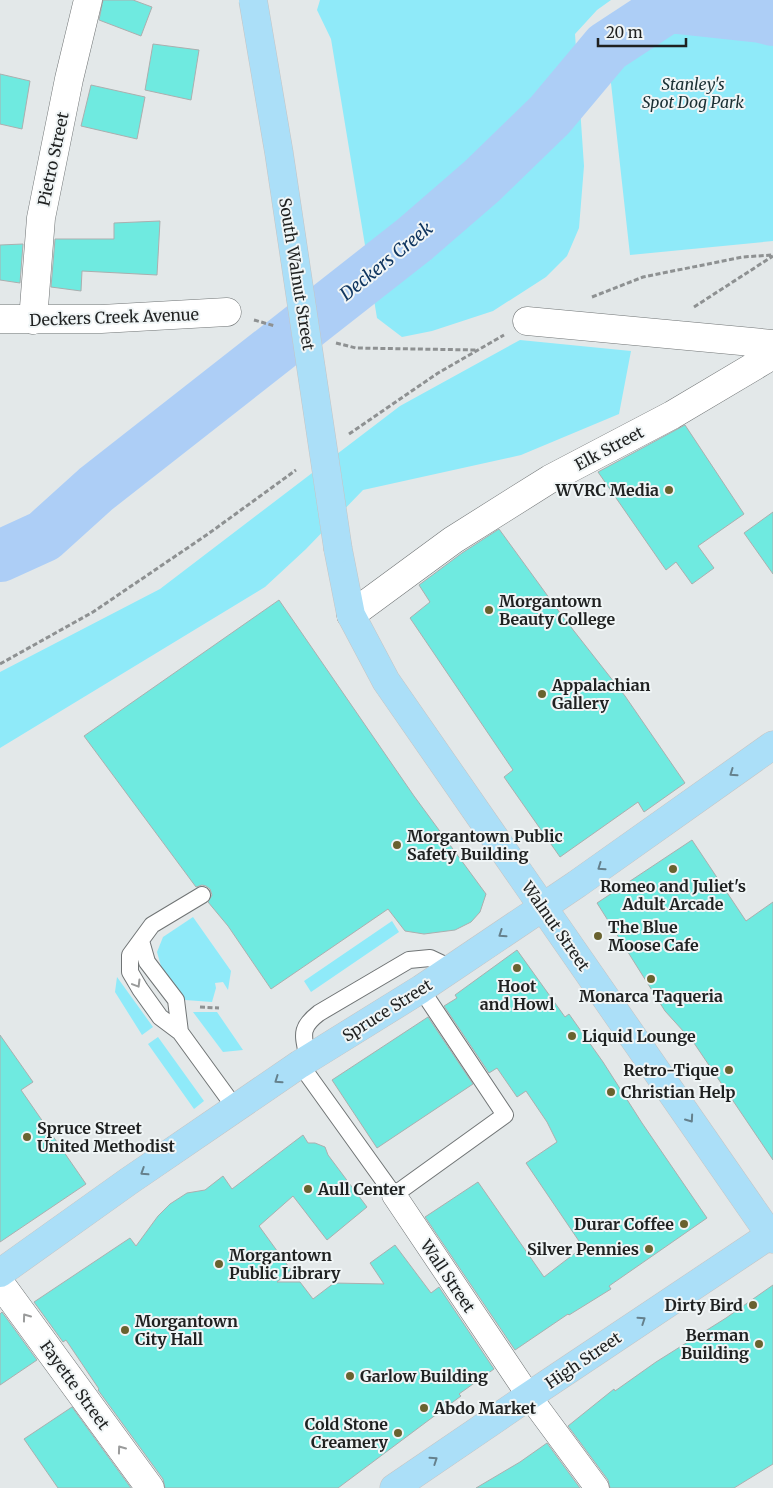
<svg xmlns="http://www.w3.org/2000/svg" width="773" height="1488" font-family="Merriweather,serif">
  <rect width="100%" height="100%" fill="#e3e8e9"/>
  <path fill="#8feaf9" d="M320,0H611L597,10L575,34L584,166L579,228L567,256L546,277L493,311L432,331L402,337L377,318L331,39L317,10Z
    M668,7L773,27V241L630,255L607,47Z
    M520,340L631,351L619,414L521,455L363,490L306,549L265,587L0,748V672L160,589L400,406Z
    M193,917L231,971L228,990L223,982L215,983L216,988L212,1002L185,1000L161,966L157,952L163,937Z
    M392,921L399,932L311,992L304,981Z
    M117,977L153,1027L142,1035L115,992Z
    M193,1012H217L243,1050L223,1052Z
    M158,1037L204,1101L194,1109L148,1044Z"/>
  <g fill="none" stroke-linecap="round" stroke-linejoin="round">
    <path stroke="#adcef6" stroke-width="52" d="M0,556L44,536L96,489L415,239L482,181L550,115L607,47L668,7L761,17L773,20"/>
  </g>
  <path fill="#6feae0" stroke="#abafaf" d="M103,0H133L152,7L141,36L99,20Z
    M153,44L199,50L191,100L145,90Z
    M0,74L30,81L22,129L0,124Z
    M91,85L145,97L137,139L81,126Z
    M160,221L157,275L82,271L81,291L51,287L55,239H114V223Z
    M23,244L20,283L0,280V245Z
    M685,425L744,514L698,546L714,568L692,584L676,562L666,570L598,472Z
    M773,512V574L744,533Z
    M499,529L563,617L625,696L685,783L644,812L638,802L560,857L504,777L513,770L410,618L430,602L419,585L462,553Z
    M279,600L414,796L486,894L480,912L471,922L455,930L424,934L405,931L388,909L271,989L228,926L208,902L212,895L210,889L206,886L202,885L196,887L84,736Z
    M692,840L746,921L773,902V1160L694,1043L665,1011L597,903Z
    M517,950L565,1017L569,1014L603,1062L642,1123L707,1218L609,1286L611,1289L569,1315L568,1314L515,1350L425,1217L478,1182L544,1277L583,1247L526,1163L557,1142L547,1122L526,1091L517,1097L497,1068L489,1073L444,1006L457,998L455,995Z
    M428,1017L473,1084L377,1148L332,1080Z
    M0,1035L33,1082L21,1090L86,1184L0,1242Z
    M303,1135L308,1143H315L325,1147L328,1155L367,1207L327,1240L293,1196L259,1226L291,1270L277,1282H300L313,1299L334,1283L384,1284L370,1263L395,1245L431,1293L439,1287L494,1369L459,1394L461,1396L338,1488H165L163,1479L98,1390L99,1389L66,1340L63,1342L34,1302L130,1238L136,1246L158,1216L170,1204L187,1193L205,1190L223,1176L232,1189Z
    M773,1285V1464L734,1488H610L608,1480L568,1426L614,1389L615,1391L656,1362L726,1318Z
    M2,1312L37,1360L0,1385V1314Z
    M72,1407L131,1488H58L24,1439Z
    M547,1443L580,1488H476L520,1462Z"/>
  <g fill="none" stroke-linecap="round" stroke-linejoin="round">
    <defs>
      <path id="service" d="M202,895L152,925L130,955V972L140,989L160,1017L180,1032L236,1109
        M141,941L147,962L176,1000L180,1032
        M308,1060C304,1036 298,1029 319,1013L409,960L430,958L451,968
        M300,1064L394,1195L505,1115L421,989"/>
      <path id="pedestrian" d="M394,1195L529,1396L597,1488"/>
      <path id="minor" d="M0,319H101L227,312
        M33,320L41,218L69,79L88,0
        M527,321L773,344
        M351,615L453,540L550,479L672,415L773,355
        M0,1283L150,1488"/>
      <path id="primary" d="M338,549L351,615L386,681L773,1239
        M0,1273L129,1181L300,1064L421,989L577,884L773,745
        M394,1488L529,1396L773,1233"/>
    </defs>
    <use href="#service" stroke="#707475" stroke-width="18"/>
    <use href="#pedestrian" stroke="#707475" stroke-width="25"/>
    <use href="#minor" stroke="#707475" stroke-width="29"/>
    <use href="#primary" stroke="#c5c5c5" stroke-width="29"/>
    <path stroke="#8e9192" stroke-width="3" stroke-dasharray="5 2.5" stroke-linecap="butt" d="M592,297L643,277L743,257L773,255
      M694,307L773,256
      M254,320L275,326
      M336,343L356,348L477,350
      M349,434L438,373L504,335
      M0,664L93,612L208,534L296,470
      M200,1007L219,1008"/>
    <use href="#service" stroke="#fff" stroke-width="16"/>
    <use href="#pedestrian" stroke="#fff" stroke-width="24"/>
    <use href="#minor" stroke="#fff" stroke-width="28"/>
    <use href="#primary" stroke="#abdff8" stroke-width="28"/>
    <defs>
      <path id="primary-bridge" d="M253,0L279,153L338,549"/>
    </defs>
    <use href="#primary-bridge" stroke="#c5c5c5" stroke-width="29" stroke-linecap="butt"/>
    <use href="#primary-bridge" stroke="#abdff8" stroke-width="28"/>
  </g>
  <defs><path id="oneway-chevron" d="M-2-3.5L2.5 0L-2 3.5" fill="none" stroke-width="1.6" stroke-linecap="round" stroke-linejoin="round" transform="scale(1.25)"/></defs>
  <g stroke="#65808c">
    <use href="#oneway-chevron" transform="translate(733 773) rotate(145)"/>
    <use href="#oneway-chevron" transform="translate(601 867) rotate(145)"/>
    <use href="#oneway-chevron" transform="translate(502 934) rotate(146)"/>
    <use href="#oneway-chevron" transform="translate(278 1080) rotate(145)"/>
    <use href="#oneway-chevron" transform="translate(690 1119) rotate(55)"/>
    <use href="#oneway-chevron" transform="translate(144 1172) rotate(147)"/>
    <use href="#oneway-chevron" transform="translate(642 1320) rotate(-34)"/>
    <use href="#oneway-chevron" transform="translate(434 1460) rotate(-34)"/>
  </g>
  <g stroke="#9a9b9b">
    <use href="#oneway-chevron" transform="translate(137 984) rotate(59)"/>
    <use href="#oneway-chevron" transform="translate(26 1317) rotate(-126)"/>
    <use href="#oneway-chevron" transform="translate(121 1449) rotate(-126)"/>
  </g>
  <g fill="#69622f" stroke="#f0f5f6" stroke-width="2">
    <circle cx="669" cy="490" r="5"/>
    <circle cx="489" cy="610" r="5"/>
    <circle cx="542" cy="694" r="5"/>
    <circle cx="397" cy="845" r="5"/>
    <circle cx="673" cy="869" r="5"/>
    <circle cx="598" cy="936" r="5"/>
    <circle cx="517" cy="968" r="5"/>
    <circle cx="651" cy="979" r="5"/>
    <circle cx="572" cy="1036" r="5"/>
    <circle cx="729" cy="1070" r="5"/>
    <circle cx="611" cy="1092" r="5"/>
    <circle cx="27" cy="1137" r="5"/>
    <circle cx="308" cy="1189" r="5"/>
    <circle cx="684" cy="1224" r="5"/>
    <circle cx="649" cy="1249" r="5"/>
    <circle cx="219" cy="1264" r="5"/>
    <circle cx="753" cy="1305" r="5"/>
    <circle cx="125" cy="1330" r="5"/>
    <circle cx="759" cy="1344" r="5"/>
    <circle cx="350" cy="1376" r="5"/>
    <circle cx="424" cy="1408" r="5"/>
    <circle cx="398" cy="1433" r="5"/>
  </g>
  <g text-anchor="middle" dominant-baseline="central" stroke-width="4" stroke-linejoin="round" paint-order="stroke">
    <g font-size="16" font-style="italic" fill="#1a2f33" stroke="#f0f5f6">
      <text x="693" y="84">Stanley's<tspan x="693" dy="18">Spot Dog Park</tspan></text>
    </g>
    <g font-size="16" fill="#1f2121" stroke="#f0f5f6">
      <text transform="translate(53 159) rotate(-78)">Pietro Street</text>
      <text transform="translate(297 274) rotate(81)">South Walnut Street</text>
      <text transform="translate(114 317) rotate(-2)">Deckers Creek Avenue</text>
      <text transform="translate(609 448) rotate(-28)">Elk Street</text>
      <text transform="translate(556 926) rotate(55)">Walnut Street</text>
      <text transform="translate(387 1010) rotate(-32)">Spruce Street</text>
      <text transform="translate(448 1276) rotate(56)">Wall Street</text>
      <text transform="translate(583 1360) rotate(-34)">High Street</text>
      <text transform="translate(75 1385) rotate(54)">Fayette Street</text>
    </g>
    <g font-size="16" font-weight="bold" fill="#1f2121" stroke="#f0f5f6" text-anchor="start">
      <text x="659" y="490" text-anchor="end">WVRC Media</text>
      <text x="499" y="601">Morgantown<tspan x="499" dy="18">Beauty College</tspan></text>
      <text x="552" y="685">Appalachian<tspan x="552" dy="18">Gallery</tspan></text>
      <text x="407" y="836">Morgantown Public<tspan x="407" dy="18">Safety Building</tspan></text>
      <text x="673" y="886" text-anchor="middle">Romeo and Juliet's<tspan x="673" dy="18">Adult Arcade</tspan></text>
      <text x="608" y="927">The Blue<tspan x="608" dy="18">Moose Cafe</tspan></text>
      <text x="517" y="986" text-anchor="middle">Hoot<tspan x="517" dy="18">and Howl</tspan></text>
      <text x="651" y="996" text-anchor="middle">Monarca Taqueria</text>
      <text x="582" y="1036">Liquid Lounge</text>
      <text x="719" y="1070" text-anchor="end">Retro-Tique</text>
      <text x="621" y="1092">Christian Help</text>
      <text x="37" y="1128">Spruce Street<tspan x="37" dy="18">United Methodist</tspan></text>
      <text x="318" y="1189">Aull Center</text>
      <text x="674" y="1224" text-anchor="end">Durar Coffee</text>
      <text x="639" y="1249" text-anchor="end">Silver Pennies</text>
      <text x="229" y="1255">Morgantown<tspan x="229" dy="18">Public Library</tspan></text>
      <text x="743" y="1305" text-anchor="end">Dirty Bird</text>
      <text x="135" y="1321">Morgantown<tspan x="135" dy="18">City Hall</tspan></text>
      <text x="749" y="1335" text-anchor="end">Berman<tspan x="749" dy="18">Building</tspan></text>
      <text x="360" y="1376">Garlow Building</text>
      <text x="434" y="1408">Abdo Market</text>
      <text x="388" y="1424" text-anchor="end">Cold Stone<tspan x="388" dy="18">Creamery</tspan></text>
    </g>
    <g font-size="18" font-style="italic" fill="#103660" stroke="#f0f5f6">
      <text transform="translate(386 261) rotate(-39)">Deckers Creek</text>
    </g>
  </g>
  <path d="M598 38v8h88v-8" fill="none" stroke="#1f2121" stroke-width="2.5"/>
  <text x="606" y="38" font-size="15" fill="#1f2121" stroke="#f0f5f6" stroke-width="4" paint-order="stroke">20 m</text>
</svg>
